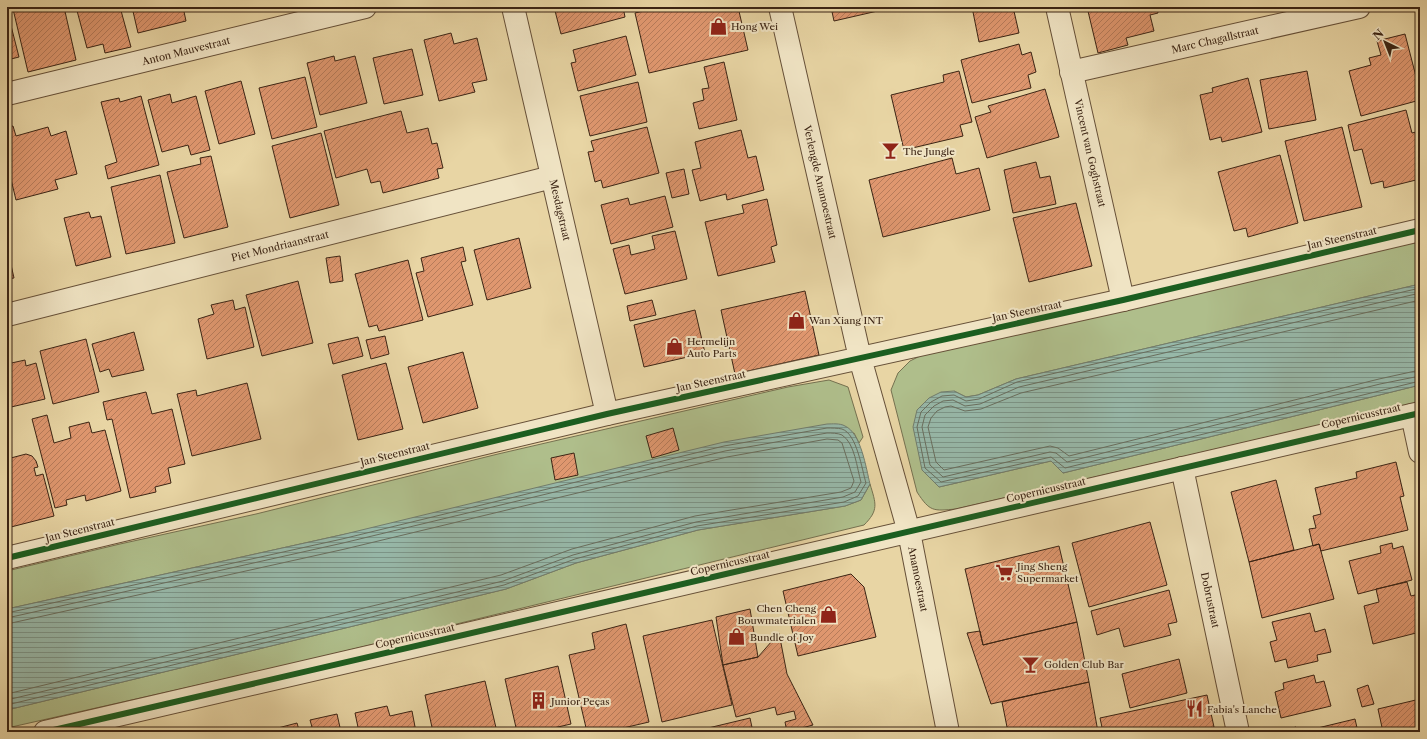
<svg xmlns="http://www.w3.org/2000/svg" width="1427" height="739" font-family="'Libre Caslon Text',serif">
  <defs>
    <pattern id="water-rules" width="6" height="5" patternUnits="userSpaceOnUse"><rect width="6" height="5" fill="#97b8a9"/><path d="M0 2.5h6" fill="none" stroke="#7c9588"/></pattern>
    <pattern id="building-hatch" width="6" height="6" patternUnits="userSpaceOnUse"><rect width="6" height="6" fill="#df976f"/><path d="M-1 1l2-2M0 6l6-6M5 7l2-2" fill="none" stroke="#b67b5a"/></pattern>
  </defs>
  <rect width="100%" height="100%" fill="#e8d5a4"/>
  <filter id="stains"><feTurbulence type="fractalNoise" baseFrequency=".005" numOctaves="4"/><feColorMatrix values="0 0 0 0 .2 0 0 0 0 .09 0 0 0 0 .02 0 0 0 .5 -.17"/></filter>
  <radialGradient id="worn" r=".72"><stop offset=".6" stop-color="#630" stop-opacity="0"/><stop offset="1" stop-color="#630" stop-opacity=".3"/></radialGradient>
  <path fill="#afbe8b" stroke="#757150" d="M1420,239V284L1016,379L978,395L966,397L954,391L939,487L1051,461L1063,473L1420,385V402L956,509C933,511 930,512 917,492L891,390L898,373L910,361L922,355Z
    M829,380L848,387L863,437L859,443L854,433L341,535L7,609V571L120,544L256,514L498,454L788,387Z
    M870,484C876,504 879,510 864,525L296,663L7,728V710L506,589L576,563L698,530L845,506L861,500Z"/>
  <path fill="url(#water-rules)" stroke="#727d6d" d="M1420,284V385L1063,473L1051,461L939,487L922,470L913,427L917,410L929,398L941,392L954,391L966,397L978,395L1016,379Z
    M827,424C832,424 840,423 845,426C861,433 866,468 870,484L861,500L845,506L698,530L576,563L506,589L7,710V609L341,535L724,442Z"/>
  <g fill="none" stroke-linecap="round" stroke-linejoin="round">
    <path stroke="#696e5e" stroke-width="1" d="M1420,288L1017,382L979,399L966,401L954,395L942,396L931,402L921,412L917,427L925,468L941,482L1051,457L1065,468L1420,381
      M1420,293L1019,387L980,404L965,406L953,400L943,401L934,406L925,415L922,427L930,465L943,477L1050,452L1056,453L1067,462L1380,384L1420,376
      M1420,300L1021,393L981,409L965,411L951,406L945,407L937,411L931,418L928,427L936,462L944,470L1050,446L1058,448L1069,456L1379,379L1420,370
      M7,613L342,539L724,446L827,428C831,428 838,428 842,429C857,434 862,470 866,483L858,496L844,502L697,526L575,559L504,585L7,705
      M7,618L343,543L725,451L827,433C831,433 838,433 842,435C855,443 857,469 861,482L855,492L843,497L696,522L573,555L503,581L7,700
      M7,624L345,549L727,457L827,439L838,440L842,443L854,481L851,488L841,492L695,516L572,549L501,575L7,694"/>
  </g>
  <path fill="url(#building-hatch)" stroke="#3b2414" d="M20,7H64L76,60L28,72L13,9Z
    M76,7H120L131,47L105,53L103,44L87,48Z
    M132,7H183L186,21L138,33Z
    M554,7H623L625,17L561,34Z
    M660,7H738L748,50L649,73L635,13Z
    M831,7H895L834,21Z
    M972,7H1013L1019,33L979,42Z
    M1087,7H1157L1158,13L1150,15L1154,31L1126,38L1128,45L1098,53Z
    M7,10L19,57L7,60Z
    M451,33L454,44L477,38L487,80L472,83L475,92L439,101L424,40Z
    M1405,34L1420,92V100L1361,116L1349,71L1371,65L1369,58L1381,55L1377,41Z
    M626,36L636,75L578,91L571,63L576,62L573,50Z
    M1420,36V54L1416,37Z
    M1019,44L1022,55L1031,52L1036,72L1028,75L1031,88L972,103L961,60Z
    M412,49L423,95L384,104L373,58Z
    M334,56L335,61L355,56L367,103L320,115L307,63Z
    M724,62L737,120L699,129L693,103L704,100L702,89L709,88L704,67Z
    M959,71L972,122L960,125L963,136L904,150L891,95L944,82L943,75Z
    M1307,71L1316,120L1269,129L1260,80Z
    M305,77L317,127L272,139L259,88Z
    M1248,78L1262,132L1222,142L1221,137L1210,140L1200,95L1213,92L1212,88Z
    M241,81L255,134L219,144L205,91Z
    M638,82L647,122L590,136L580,96Z
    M1045,89L1059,137L987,158L975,117L991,112L988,106Z
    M170,94L172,103L196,96L210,150L191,155L188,145L162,152L148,100Z
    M141,96L159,165L108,179L105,166L117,162L101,102L119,98L120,102Z
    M1406,110L1412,133L1420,131V179L1384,188L1383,181L1371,184L1362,149L1354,151L1348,125Z
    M401,111L407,133L428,128L432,144L437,143L443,168L437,169L439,178L383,193L380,181L371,183L367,169L336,178L324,131Z
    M13,126L16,136L48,127L51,136L66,131L77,174L55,180L58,189L16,200L9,171H7V127Z
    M647,127L659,173L603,188L601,180L595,182L588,152L594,151L591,141Z
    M1342,127L1362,207L1304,221L1285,141Z
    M741,130L748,158L756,156L764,190L727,200L726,194L700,201L692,170L701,168L695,142Z
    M321,133L339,205L290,218L272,146Z
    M1280,155L1298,223L1248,237L1246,228L1234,231L1218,172Z
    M211,156L228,227L184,238L167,172L201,164L200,158Z
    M952,158L956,174L979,168L990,210L883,237L869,180Z
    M1036,162L1040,178L1050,176L1056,204L1013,213L1004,170Z
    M684,169L689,194L672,198L666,173Z
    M160,175L175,243L126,254L111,187Z
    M665,196L673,227L611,244L601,205L628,198L630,205Z
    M767,199L777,245L771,247L775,262L718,276L705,222L744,213L742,205Z
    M1076,203L1092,266L1029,282L1013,218Z
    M89,212L91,218L101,216L111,257L76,266L64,218Z
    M675,231L687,279L625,294L613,249L629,245L631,255L655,249L652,236Z
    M519,238L531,288L487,300L474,250Z
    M7,247L14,278L7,279L9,286L7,287Z
    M463,247L466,261L461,262L473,305L428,317L416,273L424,271L421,258Z
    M340,256L343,281L330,283L326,258Z
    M408,260L423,320L379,331L377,325L369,327L355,274Z
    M298,281L313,343L262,356L246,295Z
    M805,291L819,355L735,374L721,310Z
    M233,300L235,310L245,307L254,347L207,359L198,319L214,314L211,305Z
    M652,300L656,315L630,321L627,306Z
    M695,310L705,353L644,367L634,325Z
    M134,332L144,370L112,377L109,369L100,372L92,344Z
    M385,336L389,354L371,359L366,340Z
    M358,337L363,356L333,364L328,344Z
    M86,339L99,392L53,404L40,351Z
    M463,352L478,408L423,423L408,367Z
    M25,360L26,366L36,363L45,399L7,408V364Z
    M386,363L403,429L358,440L342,375Z
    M247,383L261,439L192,456L177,394L196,390L197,396Z
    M146,392L152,414L172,409L185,464L168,468L171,483L155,487L156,492L130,498L112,419L107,420L103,402Z
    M47,415L54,443L71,438L69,427L89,422L92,433L105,430L121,491L86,501L85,495L66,500L67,505L55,508L32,419Z
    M673,428L679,450L652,458L646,436Z
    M574,453L578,475L555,480L551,458Z
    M26,454L32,456L36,461L38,467L34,468L36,476L43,474L54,516L7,528V459Z
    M1396,462L1404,496L1400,497L1408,530L1321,551L1319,544L1313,546L1309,529L1316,528L1313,516L1321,514L1315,488L1357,478L1356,472Z
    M1276,480L1294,550L1249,562L1231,492Z
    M1150,522L1167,585L1089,607L1072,543Z
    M1392,543L1393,549L1403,546L1412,580L1358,594L1349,561L1381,553L1380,546Z
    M1319,544L1334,599L1262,618L1249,562Z
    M1059,546L1077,622L983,645L965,569Z
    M851,574L864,587L876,637L798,656L783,591Z
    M1407,582L1411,596L1419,594L1420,632L1373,644L1364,606L1379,602L1376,589Z
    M1169,590L1177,622L1168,624L1171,635L1124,647L1119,628L1097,635L1091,611Z
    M750,609L758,657L723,665L716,617Z
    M1310,613L1315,632L1325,629L1331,652L1317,655L1318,661L1288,668L1286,659L1275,662L1270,642L1277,640L1272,622Z
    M712,620L732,705L662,722L643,636Z
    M1077,622L1089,682L991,704L967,633L980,631L983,645Z
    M626,624L649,722L606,732H587L569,655L595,649L592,633Z
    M779,633L787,674L813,725L787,732L785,722L796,719L794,711L777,715L775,707L736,717L723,665L758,657Z
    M1179,659L1187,693L1130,708L1122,674Z
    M558,666L571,724L536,732H517L505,679Z
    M1314,675L1316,683L1324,681L1331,706L1281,718L1275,692L1284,689L1283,683Z
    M485,681L497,732H433L425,695Z
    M1089,682L1098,732H1008L1002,702Z
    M1368,685L1374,704L1362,707L1357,689Z
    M1207,695L1214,727L1197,731V732H1103L1100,718Z
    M1420,699V732H1383L1378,709Z
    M387,706L390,716L412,711L416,732H359L355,713Z
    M337,714L341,732H275L274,729L297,723L299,730L312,727L310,720Z
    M750,718L753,732H705L704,729Z
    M1355,719L1358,732H1301Z
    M1296,727L1297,732H1277Z"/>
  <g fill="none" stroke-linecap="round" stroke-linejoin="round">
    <defs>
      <path id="minor" d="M513,7L607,414
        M1057,7L1123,300
        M1071,72L1359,7
        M7,94L365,7
        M7,315L552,177
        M1412,415L1420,452
        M1182,468L1238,732"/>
      <path id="tertiary" d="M780,7L860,358L909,532L948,732
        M7,558L607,414L1123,300L1420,230
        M45,732L1420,413"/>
    </defs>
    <use href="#minor" stroke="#665038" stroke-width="24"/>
    <use href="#tertiary" stroke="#665038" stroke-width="24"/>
    <use href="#minor" stroke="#f0e4c4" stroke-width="22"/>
    <use href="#tertiary" stroke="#f0e4c4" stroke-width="22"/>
    <defs>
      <path id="cycleway" d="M7,558L607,414L1123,300L1420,230
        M45,732L1420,413"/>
    </defs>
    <use href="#cycleway" stroke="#f0e4c4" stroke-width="8"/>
    <use href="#cycleway" stroke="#1b5e20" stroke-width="6"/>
  </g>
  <defs>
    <symbol id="shop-bare" viewBox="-9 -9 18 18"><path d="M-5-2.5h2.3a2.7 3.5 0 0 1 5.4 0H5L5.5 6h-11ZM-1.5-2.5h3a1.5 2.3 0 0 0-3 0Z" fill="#8f2418" stroke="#f0e4c4" stroke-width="2.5" paint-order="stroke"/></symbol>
    <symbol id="bar-bare" viewBox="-9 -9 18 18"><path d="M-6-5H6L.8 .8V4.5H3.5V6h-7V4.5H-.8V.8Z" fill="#8f2418" stroke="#f0e4c4" stroke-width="2.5" paint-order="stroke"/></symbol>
    <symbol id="supermarket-bare" viewBox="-9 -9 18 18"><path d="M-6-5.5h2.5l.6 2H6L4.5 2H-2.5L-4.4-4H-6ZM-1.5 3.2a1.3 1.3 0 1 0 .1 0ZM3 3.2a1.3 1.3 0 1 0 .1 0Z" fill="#8f2418" stroke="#f0e4c4" stroke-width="2.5" paint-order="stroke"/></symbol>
    <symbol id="building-bare" viewBox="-9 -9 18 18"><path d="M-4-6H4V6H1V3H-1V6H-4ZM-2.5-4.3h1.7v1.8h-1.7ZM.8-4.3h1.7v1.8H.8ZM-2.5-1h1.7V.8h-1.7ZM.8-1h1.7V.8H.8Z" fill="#8f2418" stroke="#f0e4c4" stroke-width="2.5" paint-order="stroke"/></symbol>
    <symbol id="restaurant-bare" viewBox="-9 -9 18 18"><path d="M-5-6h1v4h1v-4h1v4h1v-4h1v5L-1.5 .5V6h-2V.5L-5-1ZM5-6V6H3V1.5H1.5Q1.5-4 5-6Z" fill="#8f2418" stroke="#f0e4c4" stroke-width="2.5" paint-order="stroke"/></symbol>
  </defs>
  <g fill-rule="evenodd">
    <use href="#shop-bare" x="706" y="14" width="25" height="25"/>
    <use href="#bar-bare" x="878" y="138" width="25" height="25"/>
    <use href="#shop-bare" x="784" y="308" width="25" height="25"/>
    <use href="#shop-bare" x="662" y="334" width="25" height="25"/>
    <use href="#supermarket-bare" x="992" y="560" width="25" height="25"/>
    <use href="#shop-bare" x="816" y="602" width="25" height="25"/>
    <use href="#shop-bare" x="724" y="624" width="25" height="25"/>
    <use href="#bar-bare" x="1018" y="652" width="25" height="25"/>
    <use href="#building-bare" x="526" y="688" width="25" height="25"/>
    <use href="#restaurant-bare" x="1182" y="696" width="25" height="25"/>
  </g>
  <g text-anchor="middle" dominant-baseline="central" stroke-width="4" stroke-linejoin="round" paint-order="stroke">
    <g font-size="10" fill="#3b2414" stroke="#f0e4c4" text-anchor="start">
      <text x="731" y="26">Hong Wei</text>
      <text x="903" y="151">The Jungle</text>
      <text x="809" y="320">Wan Xiang INT</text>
      <text x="687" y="341">Hermelijn<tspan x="687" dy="12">Auto Parts</tspan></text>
      <text x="1017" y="566">Jing Sheng<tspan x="1017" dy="12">Supermarket</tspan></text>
      <text x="816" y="608" text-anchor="end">Chen Cheng<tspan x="816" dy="12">Bouwmaterialen</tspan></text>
      <text x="750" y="637">Bundle of Joy</text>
      <text x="1044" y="664">Golden Club Bar</text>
      <text x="551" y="701">Junior Peças</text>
      <text x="1207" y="709">Fabia's Lanche</text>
    </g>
    <g font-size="10" fill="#3b2414" stroke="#f0e4c4">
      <text transform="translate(1215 40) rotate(-13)">Marc Chagallstraat</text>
      <text transform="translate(186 51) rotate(-14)">Anton Mauvestraat</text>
      <text transform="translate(1090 153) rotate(77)">Vincent van Goghstraat</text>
      <text transform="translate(820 182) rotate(77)">Verlengde Anamoestraat</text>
      <text transform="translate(560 210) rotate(77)">Mesdagstraat</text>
      <text transform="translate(1342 238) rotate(-13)">Jan Steenstraat</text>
      <text transform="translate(280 246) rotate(-14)">Piet Mondriaanstraat</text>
      <text transform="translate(1027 311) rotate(-12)">Jan Steenstraat</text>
      <text transform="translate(711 381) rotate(-12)">Jan Steenstraat</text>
      <text transform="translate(1361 416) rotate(-13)">Copernicusstraat</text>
      <text transform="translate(395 454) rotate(-14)">Jan Steenstraat</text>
      <text transform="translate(1046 490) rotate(-13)">Copernicusstraat</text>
      <text transform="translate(80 530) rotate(-14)">Jan Steenstraat</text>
      <text transform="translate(730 563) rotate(-13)">Copernicusstraat</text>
      <text transform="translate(918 579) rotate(79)">Anamoestraat</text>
      <text transform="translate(1210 600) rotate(78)">Dobrustraat</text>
      <text transform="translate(415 636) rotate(-13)">Copernicusstraat</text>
    </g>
  </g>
  <rect width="1427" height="739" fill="none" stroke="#e8d5a4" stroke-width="24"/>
  <rect x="8" y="8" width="1411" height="723" fill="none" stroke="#3b2414" stroke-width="2"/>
  <rect x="12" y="12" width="1403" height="715" fill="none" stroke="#3b2414"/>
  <g transform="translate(1385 42) rotate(317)" stroke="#f0e4c4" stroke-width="3" paint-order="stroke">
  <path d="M0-3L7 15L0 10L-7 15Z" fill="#3b2414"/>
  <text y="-6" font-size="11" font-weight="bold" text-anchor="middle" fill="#3b2414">N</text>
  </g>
  <rect width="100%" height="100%" filter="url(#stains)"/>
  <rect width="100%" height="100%" fill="url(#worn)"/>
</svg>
